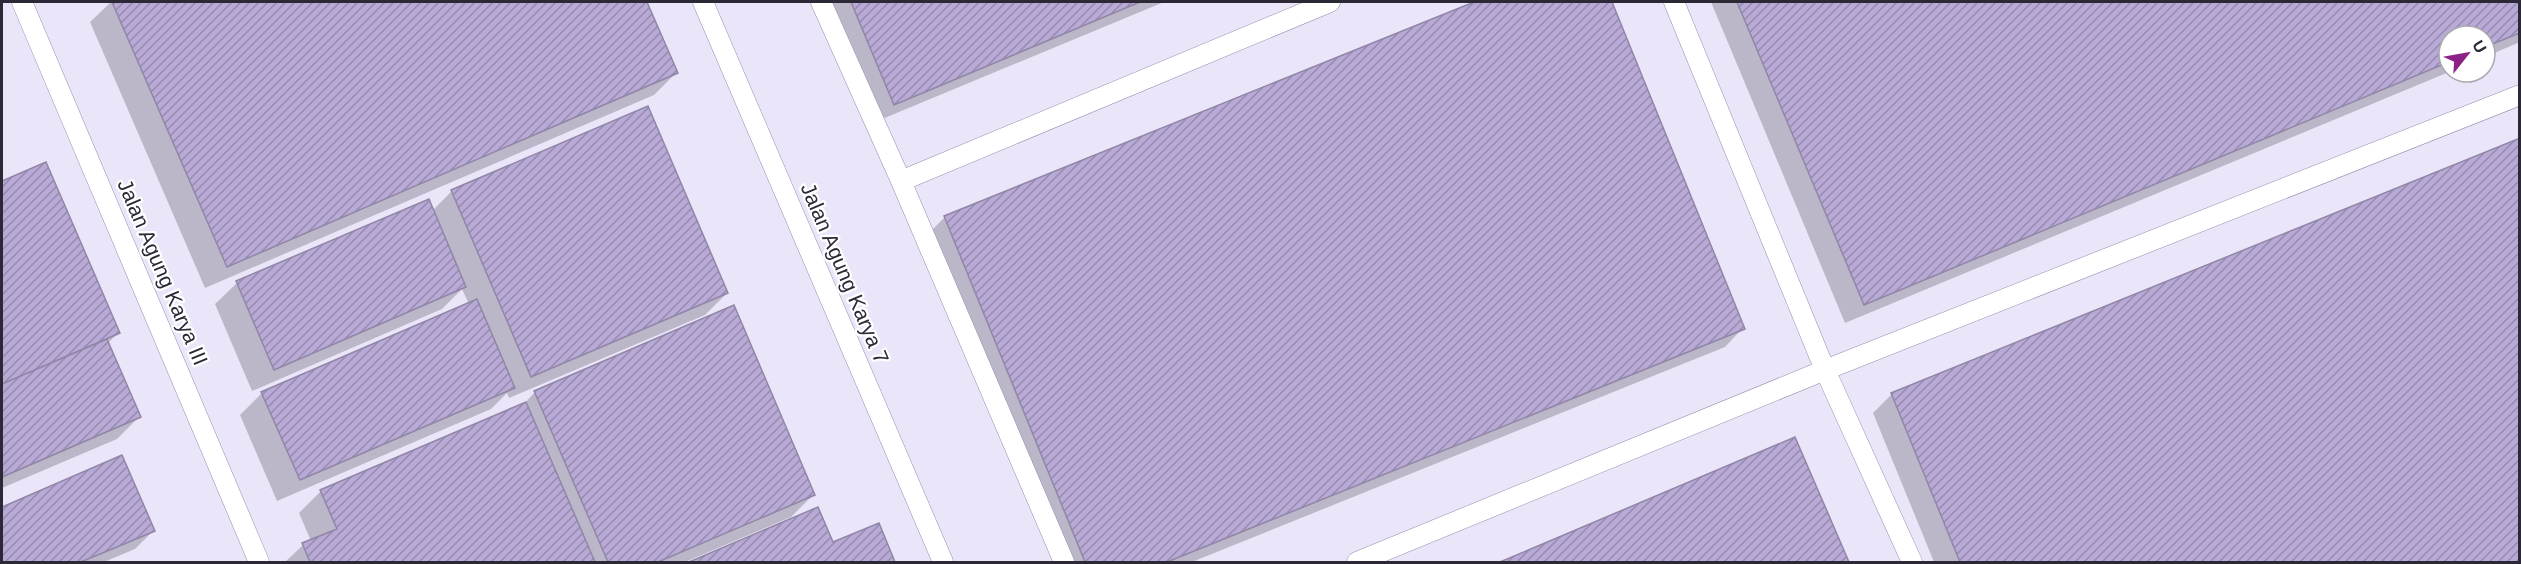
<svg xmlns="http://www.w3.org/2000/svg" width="2521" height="564" font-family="Helvetica,sans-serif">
  <defs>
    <pattern id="building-hatch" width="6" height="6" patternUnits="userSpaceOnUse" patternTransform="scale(1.5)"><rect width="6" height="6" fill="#b8a9d6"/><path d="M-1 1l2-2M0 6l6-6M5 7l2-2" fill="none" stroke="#968aae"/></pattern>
  </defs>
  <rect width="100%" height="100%" fill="#ebe5fa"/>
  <path fill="#0003" d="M111,2H645L676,73L654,95L205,288L90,22Z
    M824,2H1164L875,122Z
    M1478,2H1610L1743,328L1725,347L1192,562H1059L926,236L945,217Z
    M1711,2H2520V42L2485,57V36H2449V72L1845,323Z
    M2520,140V562H1934L1873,413L1892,394Z
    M46,164L118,333L108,343L139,417L117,439L2,488V183Z
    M452,191L727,293L705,315L509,398L507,393L491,409L277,501L240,415L262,393L469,304L462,289L442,309L252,391L215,304L237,283L432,211Z
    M535,392L813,495L791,517L685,562H285L303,545L311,541L299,513L321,491L523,405Z
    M1795,439L1847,562H1504Z
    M122,457L154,530L135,549L104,562H2V508Z
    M817,509L833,544L878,525L894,562H693Z"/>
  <path fill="url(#building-hatch)" stroke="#9086a6" stroke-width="1.5" d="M112,2H647L678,73L227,267Z
    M851,2H1140L894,105Z
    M1474,2H1612L1745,329L1167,562H1085L944,216Z
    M1737,2H2520V33L2485,47V36H2449V62L1864,305Z
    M648,106L728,293L531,377L451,190Z
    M2520,138V562H1960L1891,393Z
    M46,162L120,333L2,384V181Z
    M429,199L466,287L274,370L236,281Z
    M477,299L515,388L300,480L261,392Z
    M734,305L815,495L658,562H608L534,391Z
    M107,339L141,417L2,477V384Z
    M526,402L595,562H310L302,543L337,529L320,490Z
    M1795,437L1849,562H1500Z
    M122,455L155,531L81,562H2V507Z
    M818,507L833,542L879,523L895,562H689Z"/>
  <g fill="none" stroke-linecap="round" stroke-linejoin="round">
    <defs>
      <path id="lane" d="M22,2L259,562
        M703,2L943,562
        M821,2L901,181L1064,562
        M1674,2L1825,370L1912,562
        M901,181L1330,2
        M1357,562L1825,370L2520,95"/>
    </defs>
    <use href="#lane" stroke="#988eae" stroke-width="21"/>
    <use href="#lane" stroke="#fff" stroke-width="20"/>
  </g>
  <g text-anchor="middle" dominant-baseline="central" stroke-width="4.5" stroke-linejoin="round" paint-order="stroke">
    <g font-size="21" fill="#2d2836" stroke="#fff">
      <text transform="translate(163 272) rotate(67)">Jalan Agung Karya III</text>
      <text transform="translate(845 273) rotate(67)">Jalan Agung Karya 7</text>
    </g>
  </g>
  <rect width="2521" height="564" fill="none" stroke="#2d2836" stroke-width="6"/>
  <g transform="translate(2467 54) rotate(59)"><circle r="28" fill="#ffffff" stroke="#aba9af" stroke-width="1.5"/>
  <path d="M0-4.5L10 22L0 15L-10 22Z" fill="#8c2288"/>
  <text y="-9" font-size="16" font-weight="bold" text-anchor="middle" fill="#2d2836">U</text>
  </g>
</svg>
